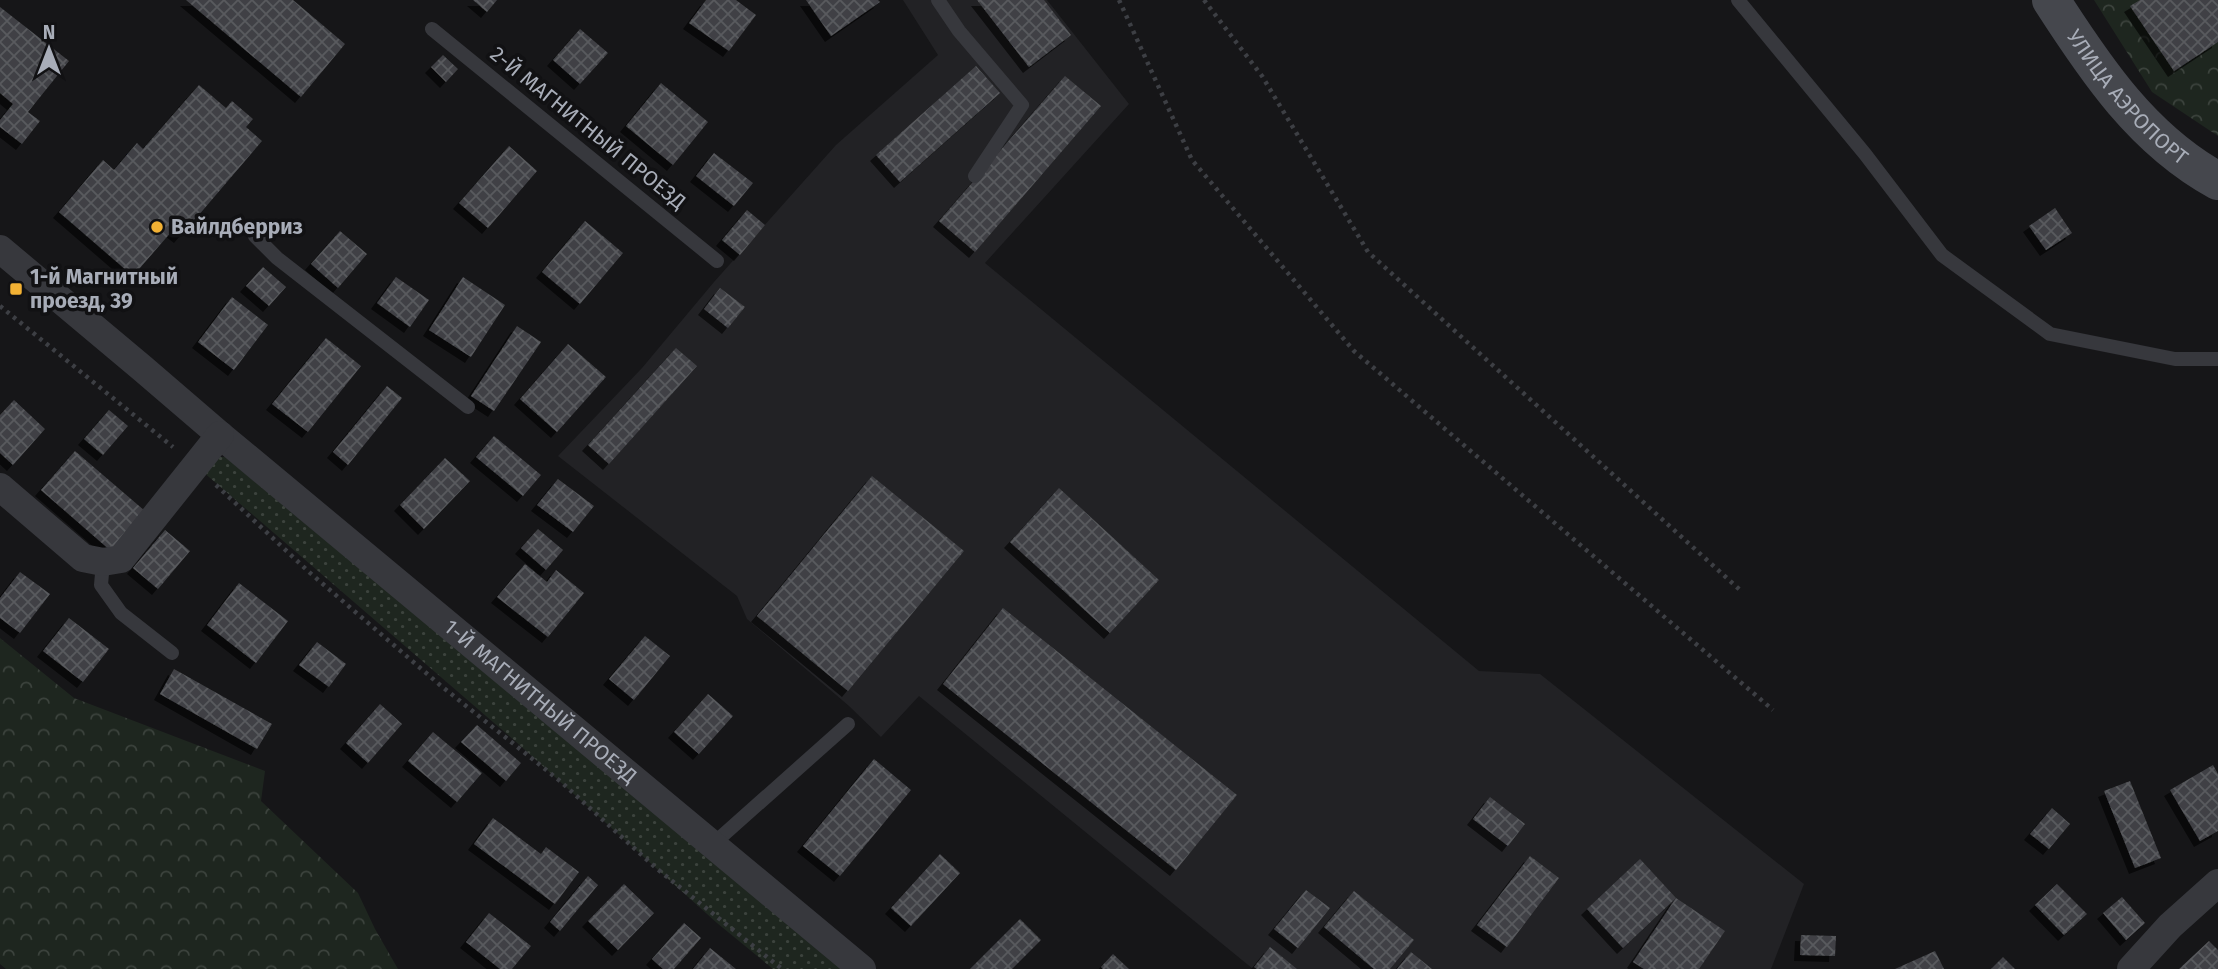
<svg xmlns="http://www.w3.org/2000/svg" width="2218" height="969" font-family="'Fira Sans',sans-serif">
  <defs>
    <pattern id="grass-dots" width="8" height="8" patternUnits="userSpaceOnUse" patternTransform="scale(1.75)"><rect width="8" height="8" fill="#1e261f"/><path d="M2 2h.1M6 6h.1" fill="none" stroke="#3c433d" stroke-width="1.8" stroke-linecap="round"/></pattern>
    <pattern id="forest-crowns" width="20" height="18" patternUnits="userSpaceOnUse" patternTransform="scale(1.75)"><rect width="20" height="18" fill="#1e261f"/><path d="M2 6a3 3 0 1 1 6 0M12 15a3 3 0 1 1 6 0" fill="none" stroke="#3c433d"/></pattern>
    <pattern id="building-cross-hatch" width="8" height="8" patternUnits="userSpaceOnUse" patternTransform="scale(1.75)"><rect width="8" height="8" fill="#404145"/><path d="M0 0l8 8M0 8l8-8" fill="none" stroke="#595a5e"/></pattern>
    <filter id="shadow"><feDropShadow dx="-6" dy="6" stdDeviation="0" flood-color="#0009"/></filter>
  </defs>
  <rect width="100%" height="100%" fill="#161618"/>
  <path fill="#222225" d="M903,0H1047L1129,104L985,263L1479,671L1540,674L1804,884L1771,969H1253L919,696L881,737L849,706L747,619L737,596L558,456L642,368L714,282L836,145L938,55Z"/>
  <path fill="url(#grass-dots)" d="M217,457H225L843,969H773L717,923L515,741L202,471Z"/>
  <path fill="url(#forest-crowns)" d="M2094,0H2218V136L2152,92Z
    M0,638L74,698L265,771L261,801L358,893L375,929L398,969H6L0,964Z"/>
  <path fill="url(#building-cross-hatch)" filter="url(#shadow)" d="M186,0H293L345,44L301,97Z
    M473,0H497L487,12Z
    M706,0H736L756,15L729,51L689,23Z
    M806,0H878L880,2L831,36Z
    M977,0H1044L1071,35L1029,67Z
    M2140,0H2218V42L2174,71L2130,6Z
    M0,7L69,61L28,112L40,121L22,144L0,127V120L13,104L0,93Z
    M580,29L608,53L580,84L553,60Z
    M443,55L458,69L446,82L431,67Z
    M976,66L1000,93L900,182L876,155Z
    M1065,76L1101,106L975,252L939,221Z
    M661,83L708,122L673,165L626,126Z
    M199,85L226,108L232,101L253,119L246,127L262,141L180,237L172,231L133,276L59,212L103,160L114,170L137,143L143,149Z
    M509,146L537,171L488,228L459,203Z
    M714,153L753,183L734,206L696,176Z
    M2055,208L2072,233L2046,250L2029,226Z
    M747,210L765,225L740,255L722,240Z
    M585,221L623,253L580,304L542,272Z
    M340,231L367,254L338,288L311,264Z
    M263,267L286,287L269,306L246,286Z
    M396,277L429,300L410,327L377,303Z
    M463,277L505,305L471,357L429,330Z
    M720,288L745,307L728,328L704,309Z
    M232,297L268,325L234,370L198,342Z
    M517,326L541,342L494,411L471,396Z
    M326,338L361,366L308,432L272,404Z
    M568,344L606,377L557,432L520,399Z
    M676,348L697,366L609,464L588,445Z
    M387,386L402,398L348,465L333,452Z
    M14,400L45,429L13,465L0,453V415Z
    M109,410L128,426L103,455L84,439Z
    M494,436L541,475L523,496L476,457Z
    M75,451L145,511L111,551L41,490Z
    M445,458L470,481L424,529L400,505Z
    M872,476L964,551L848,691L757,616Z
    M558,479L594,506L573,532L537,505Z
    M1059,488L1159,580L1110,633L1010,542Z
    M538,529L563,550L546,570L521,548Z
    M165,530L190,551L158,589L133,568Z
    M525,564L547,582L556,570L584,593L548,637L497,597Z
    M20,572L50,594L20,633L0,618V598Z
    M239,583L288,621L256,663L207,625Z
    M1003,608L1237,795L1176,870L943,684Z
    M69,618L109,649L83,682L43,651Z
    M645,636L670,656L634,700L609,679Z
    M317,642L346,664L329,687L299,665Z
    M174,669L272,724L257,749L160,694Z
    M708,694L733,716L699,754L674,732Z
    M380,704L402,724L368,763L346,743Z
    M477,725L521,763L506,781L461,742Z
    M433,732L482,773L457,802L408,761Z
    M874,759L911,790L840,876L803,846Z
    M2213,765L2218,774V831L2200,841L2170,790Z
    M2130,781L2161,858L2135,868L2104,791Z
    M1490,797L1525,824L1508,846L1473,819Z
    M2052,808L2070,824L2049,849L2030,834Z
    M493,818L541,854L546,847L579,872L555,904L474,844Z
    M940,854L960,873L911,926L891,908Z
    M1530,856L1559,878L1507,947L1477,925Z
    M1640,859L1676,898L1623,948L1587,909Z
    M588,876L598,885L560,931L550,922Z
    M624,884L654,913L618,950L588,921Z
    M2057,884L2087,914L2064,935L2035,905Z
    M1306,890L1330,908L1298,948L1274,929Z
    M1354,891L1414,940L1390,969H1374L1324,927Z
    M2122,897L2145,923L2126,940L2103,913Z
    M1676,898L1725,931L1699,969H1644L1633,962Z
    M489,913L531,946L512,969H500L466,942Z
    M1020,919L1041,940L1012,969H970Z
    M684,923L701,938L674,969H663L652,959Z
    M1801,935L1836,936L1835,956L1800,955Z
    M2209,941L2218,950V969H2179Z
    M1270,947L1297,969H1257L1254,967Z
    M710,948L736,969H693Z
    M1935,951L1944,969H1895Z
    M1411,952L1432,969H1397Z
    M1113,954L1129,969H1103L1101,967Z
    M2003,957L2015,969H1991Z"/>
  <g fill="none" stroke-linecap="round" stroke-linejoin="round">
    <path stroke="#3d3f44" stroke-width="4.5" stroke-dasharray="3.5 5" stroke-linecap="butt" d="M1119,0L1192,160L1354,351L1773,710
      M1204,0L1262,76L1368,252L1740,590
      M0,306L173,447
      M216,485L309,572L440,685L560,781L656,868L782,969"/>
    <path stroke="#37383d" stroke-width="14" d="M938,0L959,31L1022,105L975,176
      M1738,0L1865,154L1942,255L2050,334L2175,359H2218
      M432,29L717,261
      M255,236L277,258L468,407
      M103,562L101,585L121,613L172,653
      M712,845L848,724"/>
    <g stroke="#37383d" stroke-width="28">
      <path id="s1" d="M0,249L142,368L220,435L862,969"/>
      <path d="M0,487L83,558L103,562L121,559L220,435"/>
      <path d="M2131,969L2170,926L2218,883"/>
    </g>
    <path stroke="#45474d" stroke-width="38" id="s2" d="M2051,0C2096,70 2143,140 2218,181"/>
  </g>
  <g fill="#f2b134" stroke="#111113" stroke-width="2.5">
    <circle cx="157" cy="227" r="7"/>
    <rect x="9" y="282" width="14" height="14" rx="3.5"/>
  </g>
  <g text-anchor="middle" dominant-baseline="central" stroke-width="7" stroke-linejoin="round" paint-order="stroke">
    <g font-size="21" fill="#a8adb8" stroke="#111113">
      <text stroke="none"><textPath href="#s2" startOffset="124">УЛИЦА АЭРОПОРТ</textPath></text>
      <text transform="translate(588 128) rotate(39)">2-Й МАГНИТНЫЙ ПРОЕЗД</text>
      <text stroke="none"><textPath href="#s1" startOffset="705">1-Й МАГНИТНЫЙ ПРОЕЗД</textPath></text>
    </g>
    <g font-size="21" font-weight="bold" fill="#a8adb8" stroke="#111113" text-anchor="start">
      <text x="171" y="227">Вайлдберриз</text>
      <text x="30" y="277">1-й Магнитный<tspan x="30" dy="24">проезд, 39</tspan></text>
    </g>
  </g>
  <g transform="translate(49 49)" stroke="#111113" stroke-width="5" paint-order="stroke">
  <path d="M0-5L12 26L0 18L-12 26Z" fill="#a8adb8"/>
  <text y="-10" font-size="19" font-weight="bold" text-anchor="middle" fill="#a8adb8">N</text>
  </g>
</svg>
